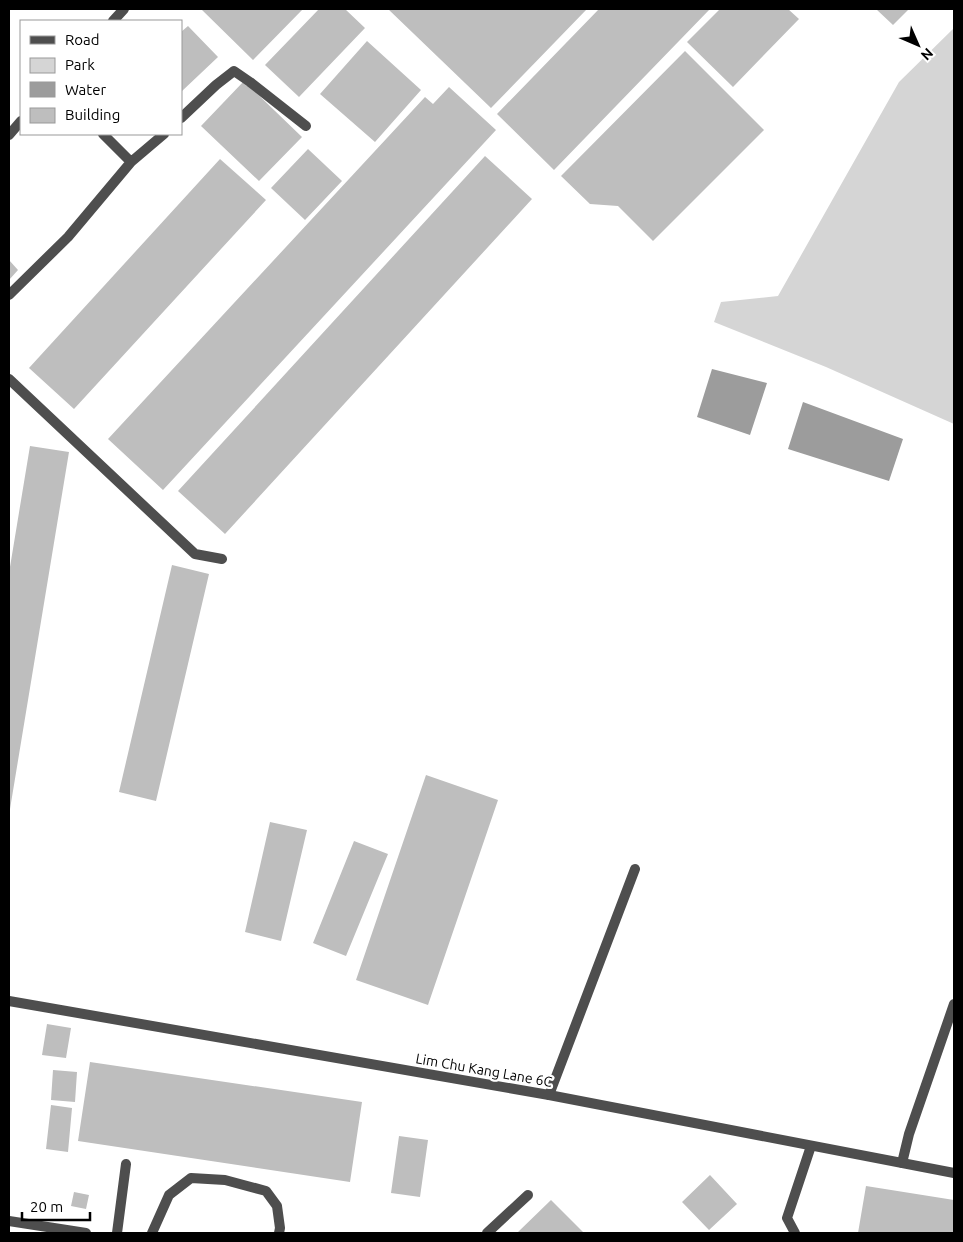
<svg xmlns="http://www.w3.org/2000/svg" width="963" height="1242" font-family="Ubuntu,sans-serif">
  <rect width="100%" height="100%" fill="#fff"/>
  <path fill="#d5d5d5" d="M954,28V424L826,367L714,322L721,302L778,296L899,82Z"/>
  <path fill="#9c9c9c" d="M712,369L767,383L750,435L697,417Z
    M803,402L903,439L889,481L788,449Z"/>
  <path fill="#bebebe" d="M201,9H303L253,60Z
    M319,9H345L365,28L299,97L265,65Z
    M388,9H587L491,108Z
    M599,9H710L554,170L497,114Z
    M720,9H788L799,19L733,87L687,42Z
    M876,9H909L893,25Z
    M188,26L218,57L181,92V32Z
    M367,41L421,90L375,142L320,94Z
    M685,51L764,130L653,241L618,206L590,204L561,176Z
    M244,81L302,137L259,181L201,126Z
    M449,87L496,130L163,490L108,439L425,97L433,104Z
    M308,149L342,181L305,220L271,188Z
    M485,156L532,199L225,534L178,491Z
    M220,159L266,200L74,409L29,368Z
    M9,260L18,270L9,280Z
    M30,446L69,452L10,809L9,573Z
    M172,565L209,574L156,801L119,792Z
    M426,775L498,800L428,1005L356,980Z
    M270,822L307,830L281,941L245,932Z
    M354,841L388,854L346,956L313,943Z
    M47,1024L71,1028L66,1058L42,1055Z
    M90,1062L362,1102L350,1182L78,1141Z
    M53,1070L77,1072L75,1102L51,1100Z
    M51,1105L72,1108L68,1152L46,1149Z
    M399,1136L428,1140L420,1197L391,1193Z
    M710,1175L737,1204L709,1230L682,1202Z
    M866,1186L954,1200V1233H858Z
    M74,1192L89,1195L86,1209L71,1206Z
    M551,1200L584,1233H517Z"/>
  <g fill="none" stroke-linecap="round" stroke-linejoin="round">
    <path stroke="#4e4e4e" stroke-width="10" d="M181,118L216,85L234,71L250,82L306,126
      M103,134L131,162
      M9,295L68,237L131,162L164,134
      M9,379L195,554L222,559
      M549,1095L635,869
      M902,1163L909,1134L954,1004
      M9,1221L86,1233
      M117,1233L126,1164
      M152,1233L169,1195L191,1178L225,1180L266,1191L277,1206L280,1228L279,1233
      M487,1233L528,1195
      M795,1233L787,1218L811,1146"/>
    <path stroke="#4e4e4e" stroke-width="10" d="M113,21L124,9
      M9,135L21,121
      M9,1001L549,1095L954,1173"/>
  </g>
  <g text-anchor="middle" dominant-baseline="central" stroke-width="4.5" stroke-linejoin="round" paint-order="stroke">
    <g font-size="14" fill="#000" stroke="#fff">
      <text transform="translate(484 1070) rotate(10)">Lim Chu Kang Lane 6C</text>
    </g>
  </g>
  <rect width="963" height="1242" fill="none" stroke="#000000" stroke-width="20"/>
  <rect x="20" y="20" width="162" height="115" fill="#ffffff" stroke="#999999"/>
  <rect x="30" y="36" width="25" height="8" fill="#4e4e4e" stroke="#999999"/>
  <text x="65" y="45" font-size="15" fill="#000000">Road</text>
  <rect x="30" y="58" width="25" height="15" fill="#d5d5d5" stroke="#999999"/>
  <text x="65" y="70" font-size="15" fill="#000000">Park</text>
  <rect x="30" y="82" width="25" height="15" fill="#9c9c9c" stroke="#999999"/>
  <text x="65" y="95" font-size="15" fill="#000000">Water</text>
  <rect x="30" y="108" width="25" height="15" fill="#bebebe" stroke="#999999"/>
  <text x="65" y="120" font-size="15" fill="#000000">Building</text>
  <g transform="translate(918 45) rotate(135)" stroke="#ffffff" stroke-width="4" paint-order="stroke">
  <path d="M0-4L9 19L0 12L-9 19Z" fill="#000000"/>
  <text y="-8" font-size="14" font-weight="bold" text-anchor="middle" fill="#000000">N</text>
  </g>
  <path d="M22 1212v8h68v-8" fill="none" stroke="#000000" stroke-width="2.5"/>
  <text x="30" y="1212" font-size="15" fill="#000000" stroke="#ffffff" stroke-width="4" paint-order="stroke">20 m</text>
</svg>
